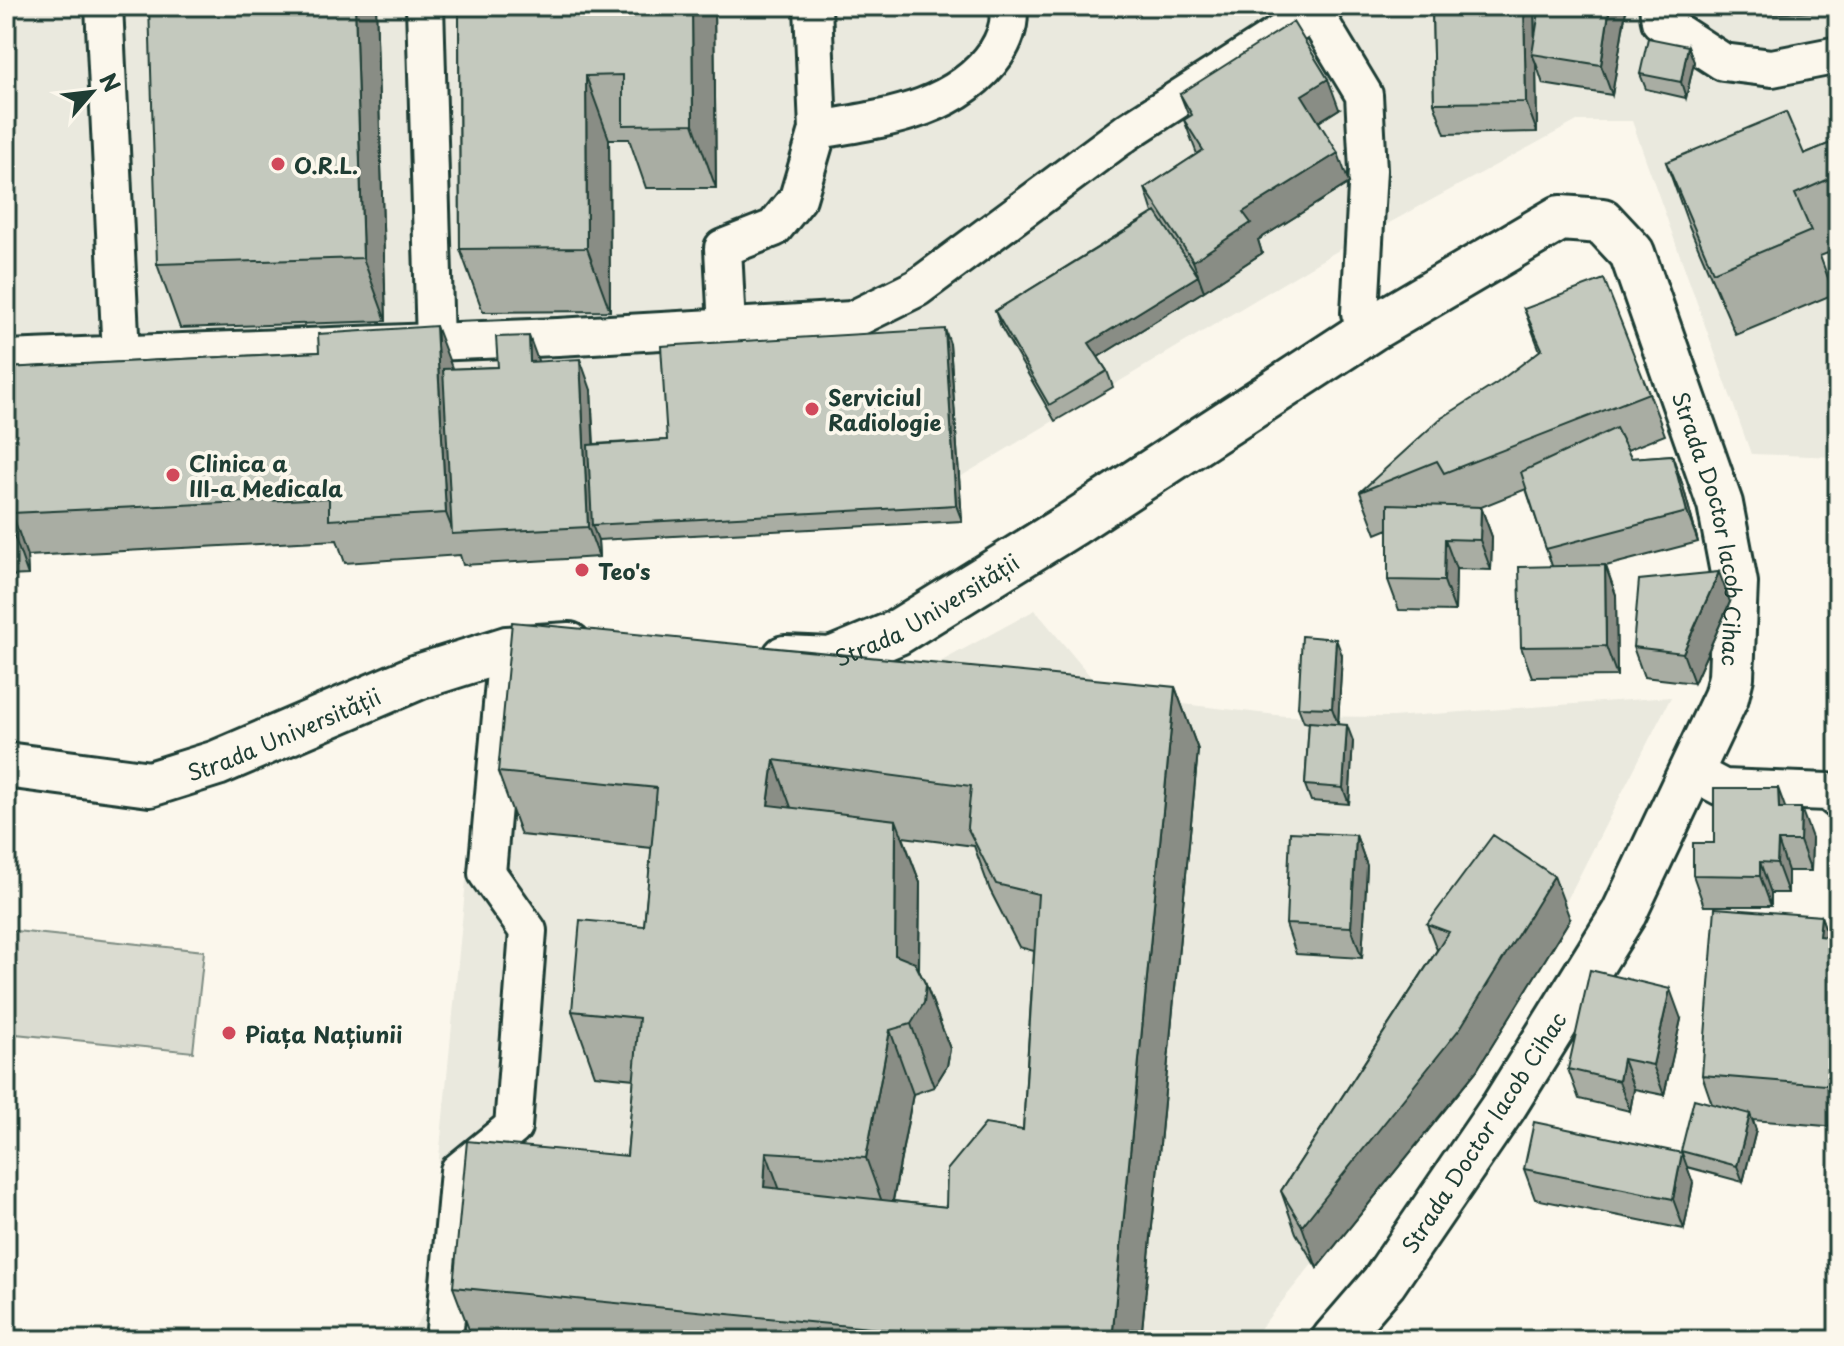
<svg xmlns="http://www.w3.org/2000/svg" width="1844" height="1346" font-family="'Playpen Sans',sans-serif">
  <rect width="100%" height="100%" fill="#fbf7ec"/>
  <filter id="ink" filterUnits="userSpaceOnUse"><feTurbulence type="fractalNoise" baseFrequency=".0125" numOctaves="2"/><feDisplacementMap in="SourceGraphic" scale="16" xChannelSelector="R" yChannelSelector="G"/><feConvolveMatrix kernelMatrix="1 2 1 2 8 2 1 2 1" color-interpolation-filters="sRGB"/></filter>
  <g filter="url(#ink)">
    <path fill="#eae9de" d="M6,6H1838V457L1751,454L1632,121H1577L1332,254L960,477L962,521L599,541V557L461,555L345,563L344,540L28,555L6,576Z
      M1035,610L1106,695L1285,716L1392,717L1671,697L1565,904L1421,1129L1251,1340H406L424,1313L484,695L533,672L824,703L940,662Z"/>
    <path fill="#dbdcd1" stroke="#7d8c82" stroke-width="2" d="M6,930L204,951L193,1052L6,1033Z"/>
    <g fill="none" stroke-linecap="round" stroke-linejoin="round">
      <defs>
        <path id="service" d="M104,6L121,355
          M425,6L435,343
          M813,6L818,130C882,119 956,111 996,53C1005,39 1011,23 1008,6
          M1658,6L1660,21L1723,62L1772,68L1838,55
          M727,328L723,248L774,228L798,198L818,130
          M6,359L558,337L852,320L917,288L1127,132L1314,12L1364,95L1368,170L1360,313L1371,329
          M1691,771L1723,788L1828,792L1838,800
          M444,1340L459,1171L513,1127L528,931L487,873L507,649"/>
        <g id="minor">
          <path id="s1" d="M785,658L831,660L896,633L1072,524L1371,329L1560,218L1602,221L1632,253L1720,504L1735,583L1731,677L1726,697L1624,913L1504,1106L1384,1282L1334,1340"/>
          <path id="s2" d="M6,765L150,784L217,763L418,677L507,649L569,645"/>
        </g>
      </defs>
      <use href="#service" stroke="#1f3d34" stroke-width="42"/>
      <use href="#minor" stroke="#1f3d34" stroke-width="50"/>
      <use href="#service" stroke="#fbf7ec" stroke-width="36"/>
      <use href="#minor" stroke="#fbf7ec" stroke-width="44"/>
    </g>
    <path fill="#a9ada3" stroke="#1f3d34" stroke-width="2" fill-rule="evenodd" d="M376,6L386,321L180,328L157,264Z
      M459,6H714L716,188H646L629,139H609L610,311L483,312L460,249Z
      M1432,6H1534L1535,37L1626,10L1612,95L1543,84L1536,63L1537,132L1445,134L1434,103Z
      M1726,6H1838V11L1730,16Z
      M1688,46L1694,62L1686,98L1646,89L1640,74Z
      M1180,94L1339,109L1319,122L1349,183L1258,240L1262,253L1204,291L1098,357L1107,371L1113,387L1055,421L1001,327L995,311L1153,213L1145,188L1197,154L1184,120L1189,117Z
      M1838,140V249L1820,256L1834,294L1736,335L1689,226L1666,162L1804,154Z
      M1524,309L1649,393L1665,435L1627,450L1631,458L1672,455L1683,486L1698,542L1606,566L1616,595L1617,676L1532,677L1521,647L1552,566L1526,489L1481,507L1492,537L1491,570L1456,569L1455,611L1399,610L1388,580V529L1376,534L1360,492L1540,351Z
      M950,344L962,521L598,540L599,557L463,565L460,555L345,563L337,540L27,556L28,575L6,576V352L12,368L319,352L452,369L498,367L538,362L591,390L594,444L667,440Z
      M1730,602L1694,683L1644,677L1633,647Z
      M1342,655L1338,724L1353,741L1349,804L1311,801L1305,785L1309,723L1304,722L1298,707Z
      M1175,687L1198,750L1141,1340H473L453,1287L627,1156L634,1079L595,1075L572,1011L644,926L652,848L521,835L498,772ZM903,837L974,846L990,890L1019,947L1034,951L1023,1130L946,1207L893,1201L913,1094L934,1087L947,1066L950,1049L926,985L919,971L920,883Z
      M1786,808L1812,838L1811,871H1788V893H1771V906H1704L1693,875L1714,843Z
      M1356,835L1367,866L1362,958L1296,954L1286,924Z
      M1821,916L1828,937L1838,938V1130L1837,1127L1753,1120L1756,1130L1743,1182L1687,1167L1693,1183L1684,1229L1535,1199L1524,1169L1681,1153L1712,1104L1702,1075Z
      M1570,919L1477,1070L1317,1268L1296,1233L1281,1191L1437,950L1427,924Z
      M1681,1019L1664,1095L1634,1089L1630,1111L1579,1099L1568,1069Z"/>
    <path fill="#898d85" stroke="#1f3d34" stroke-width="2" d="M355,6H376L386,321L363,258Z
      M692,6H714L716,188L693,124Z
      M1524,6H1534L1535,54H1532L1536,63L1537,132L1526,102Z
      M1610,6H1624L1626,10L1612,95L1601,65Z
      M1688,46L1694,62L1686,98L1681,82Z
      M586,76L609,139L610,311L587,248Z
      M1328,79L1339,109L1313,125L1302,95Z
      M1338,153L1349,183L1258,240L1262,253L1204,291L1193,261L1243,212Z
      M1198,276L1204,291L1095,359L1089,343Z
      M436,326L452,368L454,534L446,513Z
      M945,329L950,344L962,521L956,505Z
      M529,336L540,366L530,362Z
      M6,352L19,387L6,373Z
      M580,359L591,390L597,525H592L598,540L599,557L588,527Z
      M1672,455L1683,486L1698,542L1687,512Z
      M1481,507L1492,537L1491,570L1480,540Z
      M12,513L27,556L28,575L13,533Z
      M1445,539L1456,569L1455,611L1444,581Z
      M1605,565L1616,595L1617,676L1606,646Z
      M1719,572L1730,602L1694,683L1683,653Z
      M1336,639L1342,655L1338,724L1332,708Z
      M1175,687L1198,750L1141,1340H1112Z
      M1347,725L1353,741L1349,804L1343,788Z
      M774,760L797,824L768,805Z
      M1778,788L1789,818L1779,808Z
      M1801,808L1812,838L1811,871L1800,841Z
      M896,820L920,883L918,1013L926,985L950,1049L947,1066L934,1087L911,1024L895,955Z
      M1356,835L1367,866L1362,958L1351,927Z
      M1778,841L1788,871V893L1777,863Z
      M1760,862L1771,893V906L1760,876Z
      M1554,876L1570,919L1477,1070L1317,1268L1302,1226Z
      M1821,916L1836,959L1819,936Z
      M1670,989L1681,1019L1664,1095L1653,1065Z
      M890,1030L913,1094L889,1221L866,1158Z
      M1623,1059L1634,1089L1630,1111L1619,1081Z
      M1750,1114L1756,1130L1743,1182L1737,1166Z
      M766,1152L789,1215L764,1187Z
      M1682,1153L1693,1183L1684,1229L1673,1199Z"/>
    <path fill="#c4c9be" stroke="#1f3d34" stroke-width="2" fill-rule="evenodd" d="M149,6H355L363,258L157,264Z
      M459,6H692L693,124L623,125V75L586,76L587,248L460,249Z
      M1432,6H1524L1526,102L1434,103Z
      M1540,6H1610L1601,65L1532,54Z
      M1293,22L1328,79L1302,95L1338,153L1243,212L1251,223L1193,261L1145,188L1203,150L1184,120L1192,115L1180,94Z
      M1648,38L1688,46L1681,82L1640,74Z
      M1838,69V92L1830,72Z
      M1786,112L1804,154L1838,140V175L1795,194L1811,231L1713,272L1666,162Z
      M1156,212L1198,276L1089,343L1107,371L1049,405L995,311Z
      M1604,279L1649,393L1444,473L1437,461L1360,492L1440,419L1497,383L1542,349L1524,309Z
      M436,326L446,513L329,520V498L12,513L13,533H6V368L319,352L318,334Z
      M945,329L956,505L592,525L588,445L667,440L661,346Z
      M529,336L530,362L580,359L588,527L452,534L443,369L498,367L496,337Z
      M1616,428L1631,458L1672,455L1687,512L1546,549L1521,472Z
      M1388,504L1481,507L1480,540L1445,539L1444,581L1388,580Z
      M1605,565L1606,646L1521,647L1519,567Z
      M1719,572L1683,653L1633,647L1639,580Z
      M512,622L1175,687L1112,1340H991L453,1287L467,1141L627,1156L639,1018L572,1011L580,920L644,926L657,788L498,772ZM774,760L971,786L967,827L996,884L1038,894L1023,1130L985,1124L947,1170L946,1207L764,1187L766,1152L866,1158L890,1030L911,1024L924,1003L926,985L915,963L895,955L896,820L768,805Z
      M1302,636L1336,639L1332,708L1298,707Z
      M1309,722L1347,725L1343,788L1305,785Z
      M1714,788H1778L1779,808H1801L1800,841H1778L1777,863L1760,862V876L1693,875V843H1714Z
      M1290,832L1356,835L1351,927L1286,924Z
      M1493,835L1554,876L1461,1027L1302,1226L1281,1191L1449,932L1427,924Z
      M1715,908L1821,916L1819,936L1838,938V1086L1702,1075Z
      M1590,970L1670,989L1653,1065L1623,1059L1619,1081L1568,1069Z
      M1838,1094V1124L1835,1123Z
      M1694,1099L1750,1114L1737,1166L1681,1151Z
      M1534,1122L1682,1153L1673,1199L1524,1169Z"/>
  </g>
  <g fill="#d1495b" stroke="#fbf7ec" stroke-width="3">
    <circle cx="278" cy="164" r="8"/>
    <circle cx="812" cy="409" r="8"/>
    <circle cx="173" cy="475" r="8"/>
    <circle cx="582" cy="570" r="8"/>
    <circle cx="229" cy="1033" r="8"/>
  </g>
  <g text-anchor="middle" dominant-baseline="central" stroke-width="8" stroke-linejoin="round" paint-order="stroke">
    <g font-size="22" font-weight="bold" fill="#1f3d34" stroke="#fbf7ec" text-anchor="start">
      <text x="294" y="164">O.R.L.</text>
      <text x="828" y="396">Serviciul<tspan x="828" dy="25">Radiologie</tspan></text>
      <text x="189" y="462">Clinica a<tspan x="189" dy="25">III-a Medicala</tspan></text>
      <text x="598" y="570">Teo's</text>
      <text x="245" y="1033">Piața Națiunii</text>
    </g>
    <g font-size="22" fill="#1f3d34" stroke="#fbf7ec">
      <text stroke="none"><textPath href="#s1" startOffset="1274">Strada Doctor Iacob Cihac</textPath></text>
      <text stroke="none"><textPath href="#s1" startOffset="154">Strada Universității</textPath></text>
      <text stroke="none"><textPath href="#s2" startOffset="288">Strada Universității</textPath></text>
      <text transform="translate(1483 1132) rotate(-57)">Strada Doctor Iacob Cihac</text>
    </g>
  </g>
  <rect width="1844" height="1346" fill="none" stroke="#fbf7ec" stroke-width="32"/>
  <rect x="16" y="16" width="1812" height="1314" fill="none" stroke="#1f3d34" stroke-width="3" filter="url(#ink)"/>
  <g transform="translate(92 92) rotate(62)" stroke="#fbf7ec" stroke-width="6" paint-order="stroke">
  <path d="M0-6L14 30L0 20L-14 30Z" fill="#1f3d34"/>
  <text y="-12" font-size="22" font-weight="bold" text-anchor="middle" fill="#1f3d34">N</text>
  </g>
</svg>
